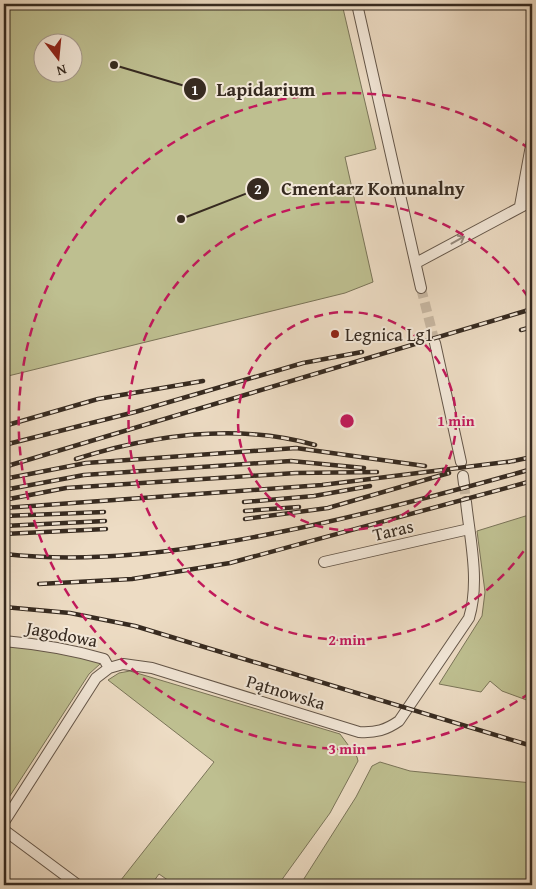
<svg xmlns="http://www.w3.org/2000/svg" width="536" height="889" font-family="'Gentium Book Plus',serif">
  <rect width="100%" height="100%" fill="#eddcc4"/>
  <filter id="stains"><feTurbulence type="fractalNoise" baseFrequency=".004" numOctaves="4"/><feColorMatrix values="0 0 0 0 .2 0 0 0 0 .09 0 0 0 0 .02 0 0 0 .5 -.17"/></filter>
  <radialGradient id="worn" r=".72"><stop offset=".6" stop-color="#630" stop-opacity="0"/><stop offset="1" stop-color="#630" stop-opacity=".3"/></radialGradient>
  <path fill="#bebf90" stroke="#7a7458" fill-rule="evenodd" d="M4,4H342L376,149L345,157L373,282L345,293L4,377ZM42,42H72V72H42Z
    M532,514V702L502,691L490,681L481,692L439,684L482,616L485,592L477,531Z
    M4,645L36,648L99,661L100,664L89,674L4,805Z
    M130,671L340,734L357,757L358,761L330,813L278,885H175L159,874L151,885H117L214,762L108,680L119,673Z
    M380,762L410,771L532,783V885H300L356,797L372,766Z"/>
  <g fill="none" stroke-linecap="round" stroke-linejoin="round">
    <path stroke="#c8b8a3" stroke-width="10" stroke-dasharray="10 5" stroke-linecap="butt" d="M421,288L435,343
      M464,484L466,502"/>
    <defs>
      <path id="minor" d="M357,4L421,288
        M520,206L532,140
        M416,263L532,201
        M435,343L461,462
        M463,476L464,484
        M324,562L469,529
        M4,641C38,644 70,649 104,659L109,668
        M4,822L96,678L109,668L123,664L152,668L359,732C376,733 386,730 399,721L469,618C480,582 470,539 466,502
        M4,830L78,885"/>
    </defs>
    <use href="#minor" stroke="#645649" stroke-width="12"/>
    <use href="#minor" stroke="#f3e8d9" stroke-width="10"/>
    <defs>
      <path id="rail" d="M521,330L532,327
        M4,426L98,399L203,381
        M4,445L135,412L303,363L362,352
        M76,459C152,435 237,423 315,445
        M508,462L532,457
        M4,467L532,309
        M4,479L86,463L296,448L425,466
        M4,490L84,475L291,461L364,468
        M4,500L66,488L296,473L377,472
        M244,502L314,496L370,486
        M4,508L322,485L514,461
        M245,511L299,507
        M4,516L104,512
        M245,519L328,508L449,473
        M4,526L105,521
        M4,534L106,529
        M4,554C95,564 185,551 275,533C362,516 447,493 532,469
        M39,584L132,579L230,563L532,481
        M4,607L70,613L135,626L532,746"/>
    </defs>
    <use href="#rail" stroke="#362a20" stroke-width="4.5"/>
    <use href="#rail" stroke="#f3e8d9" stroke-width="2.5" stroke-dasharray="8" stroke-linecap="butt"/>
  </g>
  <defs><path id="oneway-shaft" d="M-6 0H5M1.5-3L5.5 0L1.5 3" fill="none" stroke-width="1.6" stroke-linecap="round" stroke-linejoin="round" transform="scale(1.25)"/></defs>
  <use stroke="#94897c" href="#oneway-shaft" transform="translate(458 240) rotate(-29)"/>
  <g fill="none" stroke="#c2185b" stroke-width="2.5" stroke-dasharray="9 6">
    <circle cx="347" cy="421" r="109"/>
    <path d="M532 539A219 219 0 1 1 532 303"/>
    <path d="M530 693A328 328 0 1 1 530 149"/>
  </g>
  <circle fill="#8f2418" stroke="#f3e8d9" stroke-width="2" cx="335" cy="334" r="5"/>
  <g text-anchor="middle" dominant-baseline="central" stroke-width="4" stroke-linejoin="round" paint-order="stroke">
    <g font-size="18" fill="#362a20" stroke="#f3e8d9" text-anchor="start">
      <text x="345" y="334">Legnica Lg1</text>
    </g>
    <g font-size="18" fill="#362a20" stroke="#f3e8d9">
      <text transform="translate(393 530) rotate(-13)">Taras</text>
      <text transform="translate(62 634) rotate(11)">Jagodowa</text>
      <text transform="translate(286 692) rotate(17)">Pątnowska</text>
    </g>
  </g>
  <circle cx="347" cy="421" r="8" fill="#c2185b" stroke="#f3e8d9" stroke-width="2.5"/>
  <g font-size="15" text-anchor="middle" font-weight="bold" fill="#c2185b" stroke="#f3e8d9" stroke-width="4" stroke-linejoin="round" paint-order="stroke">
    <text x="456" y="426">1 min</text>
    <text x="347" y="645">2 min</text>
    <text x="347" y="754">3 min</text>
  </g>
  <path fill="none" stroke="#362a20" stroke-width="2" d="M114 65L195 89M181 219L258 189"/>
  <g fill="#362a20" stroke="#f3e8d9" stroke-width="2">
    <circle cx="114" cy="65" r="5"/>
    <circle cx="181" cy="219" r="5"/>
    <circle cx="195" cy="89" r="12"/>
    <circle cx="258" cy="189" r="12"/>
  </g>
  <g font-size="15" text-anchor="middle" font-weight="bold" fill="#fff">
    <text x="195" y="95">1</text>
    <text x="258" y="194">2</text>
  </g>
  <g font-size="19" text-anchor="middle" font-weight="bold" fill="#362a20" stroke="#f3e8d9" stroke-width="4" stroke-linejoin="round" paint-order="stroke">
    <text x="266" y="96">Lapidarium</text>
    <text x="373" y="195">Cmentarz Komunalny</text>
  </g>
  <rect width="536" height="889" fill="none" stroke="#eddcc4" stroke-width="20"/>
  <rect x="5" y="5" width="526" height="879" fill="none" stroke="#362a20" stroke-width="2.5"/>
  <rect x="10" y="10" width="516" height="869" fill="none" stroke="#362a20"/>
  <g transform="translate(58 58) rotate(164)"><circle r="24" fill="#f3e8d9" stroke="#a79c8f"/>
  <path d="M0-4L9 19L0 12L-9 19Z" fill="#8f2418"/>
  <text y="-8" font-size="14" font-weight="bold" text-anchor="middle" fill="#362a20">N</text>
  </g>
  <rect width="100%" height="100%" filter="url(#stains)"/>
  <rect width="100%" height="100%" fill="url(#worn)"/>
</svg>
